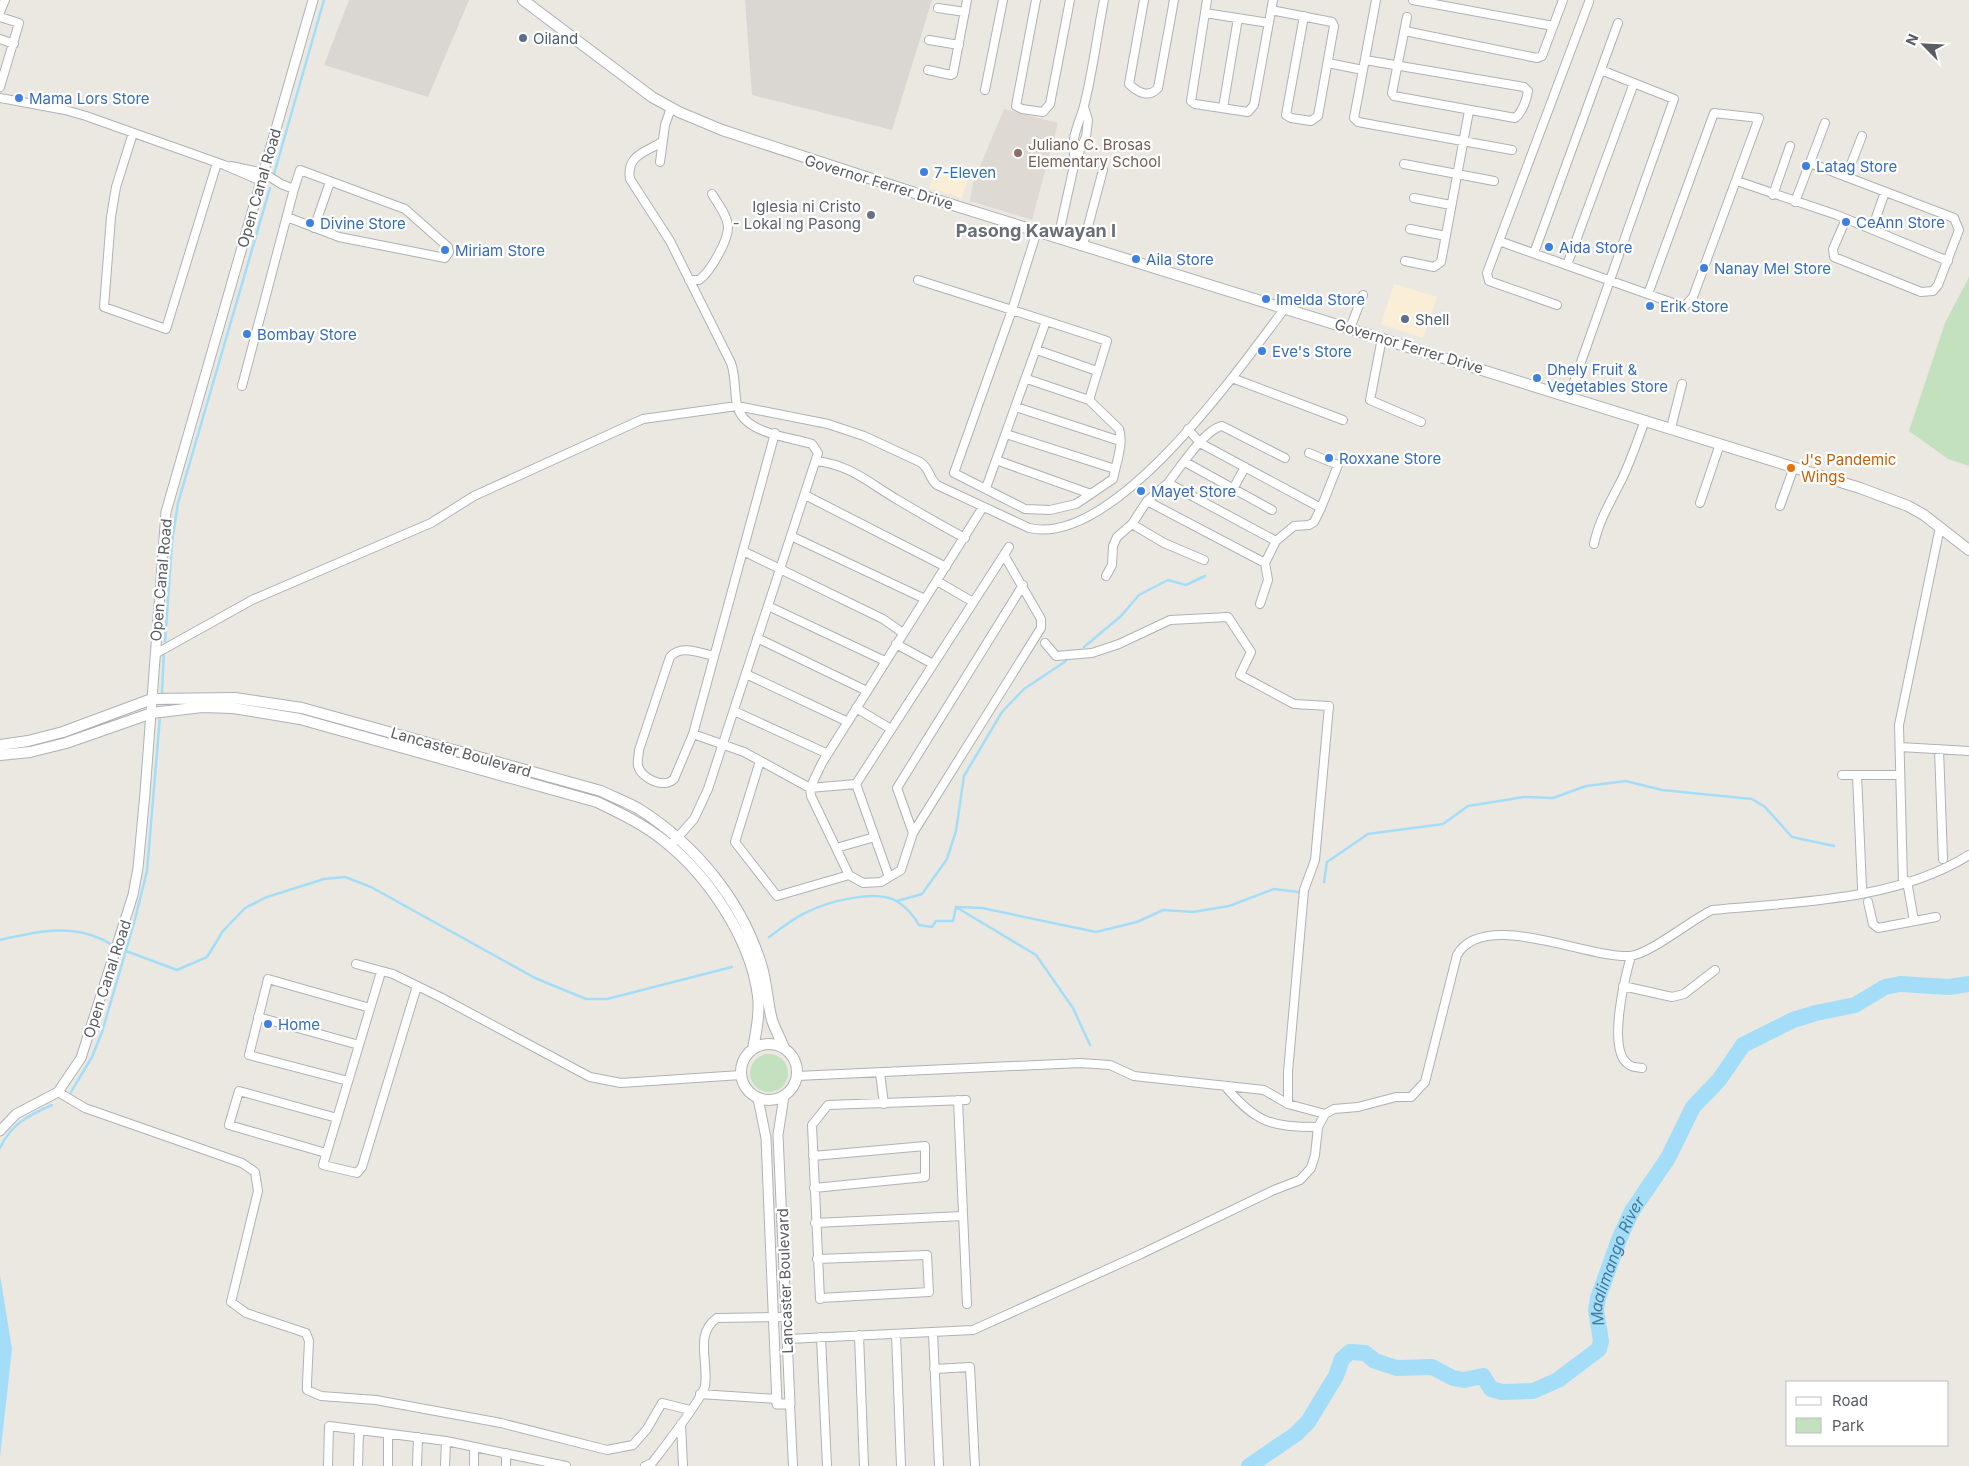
<svg xmlns="http://www.w3.org/2000/svg" width="1969" height="1466" font-family="Inter,sans-serif">
  <rect width="100%" height="100%" fill="#ebe8e1"/>
  <path fill="#fbeed7" d="M937,164L969,174L962,198L929,188Z
    M1394,284L1437,297L1423,338L1381,324Z"/>
  <path fill="#dad7d3" d="M349,0H469L428,97L324,65Z
    M745,0H932L892,130L752,95Z"/>
  <path fill="#ded9d2" d="M1004,109L1058,123L1032,220L970,201L973,183Z"/>
  <path fill="#c3e1bf" d="M1969,277V466L1948,459L1909,431L1945,323Z
    M750 1073a19 19 0 1 1 38 0a19 19 0 1 1-38 0Z"/>
  <path fill="#a4ddf8" d="M0,1275L12,1349L0,1457Z"/>
  <g fill="none" stroke-linecap="round" stroke-linejoin="round">
    <path stroke="#a4ddf8" stroke-width="2.5" d="M274,174L324,0
      M165,642L172,542L178,503L270,188
      M1084,647L1121,616L1139,595L1168,580L1186,585L1205,576
      M162,692L164,651
      M1324,882L1327,862L1368,834L1443,824L1468,806L1524,797L1553,798L1586,786L1626,781L1662,790L1752,799L1765,807L1792,837L1834,846
      M897,901L922,894L947,859L956,831L964,776L1002,712L1024,689L1066,661
      M957,907L982,908L1096,932L1137,922L1163,910L1193,912L1229,906L1274,889L1298,892
      M769,937C781,929 792,919 805,913C826,902 877,888 898,902C907,908 914,916 919,925L932,927L936,921H953L956,907L1036,955L1073,1008L1090,1045
      M0,940C38,931 77,922 112,945
      M126,951L177,970L207,957L223,931L245,908L267,897L324,879L345,877L371,887L535,978L586,999H607L732,967
      M71,1092L92,1057L102,1032L134,923L147,871L160,717
      M0,1148C11,1124 29,1115 52,1105"/>
    <path stroke="#a4ddf8" stroke-width="16" id="s1" d="M1249,1466L1296,1434L1308,1422L1336,1376L1342,1359L1350,1352L1365,1353L1375,1361L1397,1368L1432,1367L1453,1378L1464,1380L1483,1376L1491,1389L1502,1392L1533,1391L1558,1380L1599,1349L1601,1341L1596,1310L1598,1298L1620,1237L1632,1211L1668,1158L1693,1107L1719,1080L1743,1045L1793,1020L1816,1013L1855,1005L1885,987L1900,984L1949,987L1969,984"/>
    <defs>
      <path id="minor" d="M1036,0L1016,106L1022,109L1043,112L1050,104L1070,0
        M1144,0L1129,84C1138,93 1149,98 1158,88L1174,0
        M1207,0L1191,101L1195,104L1248,112L1254,105L1273,0
        M1376,0L1354,118L1358,122L1512,150
        M1413,0L1553,26
        M938,8L965,12
        M1271,10L1332,22L1334,26L1318,116L1311,121L1291,118L1286,115L1304,16
        M0,12L5,0
        M1205,13L1269,23
        M0,17L19,23L0,87
        M1405,31L1537,58L1542,56L1563,0
        M0,39L14,44
        M929,40L959,45
        M1365,60L1524,87L1528,91C1527,99 1522,113 1515,118L1394,96L1392,93L1407,17
        M1328,63L1363,70
        M928,70L951,75L953,74L967,0
        M985,90L1003,0
        M0,98L65,110L86,116L224,165L261,181
        M1223,108L1238,18
        M133,133L116,187L111,217L104,307L166,329L217,163
        M662,142C646,152 626,155 630,179L670,241L731,363C736,377 734,390 737,405C743,434 790,437 812,444L818,453L708,789L694,819L670,846
        M1075,161C1070,136 1078,128 1084,106C1093,71 1097,35 1104,0
        M660,162L665,125L671,108
        M1810,163L1954,218L1959,230L1938,285L1933,291L1921,292L1834,257L1833,249L1846,219
        M1404,164L1494,181
        M231,166L264,173L281,184L294,189
        M1846,177L1862,136
        M1737,181L1837,215L1948,261
        M1773,195L1790,146
        M1414,198L1451,205
        M1795,202L1825,123
        M314,228L330,182
        M1410,229L1446,236
        M1872,229L1885,192
        M1058,238L1075,161L1086,137L1088,120L1084,107
        M1499,241C1561,263 1622,285 1684,307L1693,297L1759,118L1714,113L1648,294
        M1083,245L1103,170
        M1534,253L1618,23
        M1405,261L1434,267L1441,262L1469,111
        M1567,265L1634,83
        M689,280H699C710,272 729,240 728,226C727,215 718,204 712,194
        M918,280C981,300 1044,320 1107,341L1089,400L1119,429C1124,443 1116,464 1113,479L1076,504L1050,510L1025,509L954,473L1012,310L1037,231
        M1557,305L1489,281L1487,273L1589,2
        M1350,328L1363,295
        M1382,338L1370,400L1421,422
        M1037,350L1097,371
        M1232,378L1343,420
        M1027,379L1089,400
        M242,386L294,189L300,170L405,209L448,247L449,252L445,258L339,237L287,217
        M1569,396L1674,99L1601,70
        M1016,407L1120,441
        M1671,428L1682,384
        M1188,429L1200,443L1321,508L1314,522L1309,525L1294,526L1276,541L1265,563L1268,580L1260,604
        M1006,434L1115,469
        M1309,453L1338,465L1321,508
        M996,460L1091,494
        M816,461C851,465 869,483 898,500C920,513 942,526 965,538
        M1185,462L1272,510
        M986,488L1046,321
        M1233,489L1245,467
        M805,495L946,567
        M1147,501L1168,483
        M1700,503L1720,444
        M1780,506L1794,467
        M983,507L822,763L810,788L811,796L849,875L863,883L881,882L901,870L913,833L1041,628V619L1004,555
        M1132,524L1164,543L1204,560
        M791,536L925,599
        M1276,541L1168,483C1179,469 1205,429 1222,426L1285,458
        M1594,544C1599,520 1611,501 1622,479C1631,460 1638,440 1645,420
        M743,551L883,619L903,633
        M1106,576L1112,565L1113,546L1117,537L1132,524L1147,501L1265,563
        M937,581L973,602
        M768,606L885,661
        M757,638L867,691
        M1045,643L1056,656L1092,653L1119,644L1170,620L1228,617L1251,652L1240,675L1294,704L1329,706L1315,860L1304,890L1288,1072V1104
        M896,644L933,664
        M155,654L252,600L431,523L474,496L643,419L737,406L828,424L864,436L920,462C930,468 929,479 937,485L1029,528C1114,548 1239,369 1285,308
        M714,656C700,653 681,644 670,657L639,750C639,755 637,761 638,766C642,779 664,789 674,779L693,734L775,433
        M746,674L848,722
        M856,708L891,729
        M734,711L828,754
        M693,734L744,752L810,788L856,784
        M1900,747L1969,751
        M1939,749L1943,859
        M760,761L735,842L777,896L849,875
        M1842,775H1900
        M1857,775L1862,888
        M913,833L897,788L1023,585
        M836,848L875,837
        M889,877L856,784L1009,547
        M1907,881L1914,921
        M1903,882L1899,725L1940,527
        M1868,902L1873,924L1878,928L1936,917
        M1631,956C1625,977 1607,1049 1628,1064C1632,1068 1638,1067 1642,1068
        M356,964L393,974L442,998L590,1077L621,1083L741,1075
        M381,972L323,1165L357,1173L362,1167L417,986
        M1623,986L1672,997L1684,994L1715,970
        M258,1017L359,1045
        M880,1073L884,1104
        M797,1076L1080,1063L1110,1065L1134,1076L1264,1090L1288,1104L1325,1114
        M348,1081L249,1055L268,979L370,1008
        M1225,1086C1256,1123 1271,1127 1318,1127
        M58,1092L85,1108L242,1163L255,1172L258,1191L231,1302L246,1313L306,1333L309,1341L307,1383V1390L321,1396L376,1400L501,1423L607,1450L633,1445L647,1429L662,1403L690,1410
        M958,1100L967,1304
        M326,1153L229,1125L239,1091L337,1118
        M813,1156L925,1146V1177L814,1188
        M815,1223L963,1216
        M817,1259L927,1255L929,1292L820,1298
        M820,1299L812,1125L828,1105L966,1100
        M933,1332L939,1466
        M896,1334L901,1466
        M859,1335L864,1466
        M821,1337L827,1466
        M788,1339L973,1330L1141,1254L1274,1190L1300,1180L1311,1168L1315,1155L1318,1127L1325,1114L1334,1109L1358,1107L1396,1097H1411L1425,1082L1457,955C1484,908 1588,959 1630,956C1650,954 1691,920 1712,910C1796,902 1896,901 1969,855
        M934,1369L970,1367L975,1466
        M700,1394L777,1399
        M790,1404L793,1466
        M681,1424L683,1466
        M328,1466L329,1426L446,1441L566,1466
        M358,1466L359,1430
        M388,1466V1434
        M417,1466L418,1437
        M445,1466L446,1441
        M474,1466V1447
        M506,1466V1453
        M645,1466L652,1463C662,1450 702,1399 705,1386C709,1362 694,1334 717,1318L787,1317"/>
      <path id="tertiary" d="M758,1098L766,1138L777,1404H790L778,1135L784,1096
        M0,1131L16,1114L58,1092L81,1058L133,895L138,868L145,793L166,512L313,0"/>
      <path id="secondary" d="M523,0L652,97L679,112L722,130L924,196L1860,488L1908,506L1924,515L1969,550
        M0,745L28,741L63,732L152,699L235,698L302,708L601,791C613,797 627,802 639,809C696,845 741,900 761,964C767,982 767,1002 772,1020C775,1029 780,1038 784,1048
        M0,755L30,752L66,743L152,713L202,707L233,708L300,719L597,802C620,813 643,824 663,840C708,875 751,939 758,996C760,1014 756,1032 753,1049
        M741 1072a28 28 0 1 1 56 0a28 28 0 1 1-56 0Z"/>
    </defs>
    <use href="#minor" stroke="#aeb2b6" stroke-width="10"/>
    <use href="#tertiary" stroke="#aeb2b6" stroke-width="11"/>
    <use href="#secondary" stroke="#aeb1b5" stroke-width="12"/>
    <use href="#minor" stroke="#fff" stroke-width="8"/>
    <use href="#tertiary" stroke="#fff" stroke-width="9"/>
    <use href="#secondary" stroke="#fff" stroke-width="10"/>
  </g>
  <g fill="#5c6f8a" stroke="#fff" stroke-width="2">
    <circle cx="523" cy="38" r="5"/>
    <circle cx="1405" cy="319" r="5"/>
  </g>
  <g fill="#3f7fe0" stroke="#fff" stroke-width="2">
    <circle cx="19" cy="98" r="5"/>
    <circle cx="1806" cy="166" r="5"/>
    <circle cx="924" cy="172" r="5"/>
    <circle cx="1846" cy="222" r="5"/>
    <circle cx="310" cy="223" r="5"/>
    <circle cx="1549" cy="247" r="5"/>
    <circle cx="445" cy="250" r="5"/>
    <circle cx="1136" cy="259" r="5"/>
    <circle cx="1704" cy="268" r="5"/>
    <circle cx="1266" cy="299" r="5"/>
    <circle cx="1650" cy="306" r="5"/>
    <circle cx="247" cy="334" r="5"/>
    <circle cx="1262" cy="351" r="5"/>
    <circle cx="1537" cy="378" r="5"/>
    <circle cx="1329" cy="458" r="5"/>
    <circle cx="1141" cy="491" r="5"/>
    <circle cx="268" cy="1024" r="5"/>
  </g>
  <circle fill="#8d6e63" stroke="#fff" stroke-width="2" cx="1018" cy="153" r="5"/>
  <circle fill="#6b7280" stroke="#fff" stroke-width="2" cx="871" cy="215" r="5"/>
  <circle fill="#e8710a" stroke="#fff" stroke-width="2" cx="1791" cy="468" r="5"/>
  <g text-anchor="middle" dominant-baseline="central" stroke-width="4.5" stroke-linejoin="round" paint-order="stroke">
    <g font-size="15" fill="#4e5e75" stroke="#fff" text-anchor="start">
      <text x="533" y="38">Oiland</text>
      <text x="1415" y="319">Shell</text>
    </g>
    <g font-size="15" fill="#366cbe" stroke="#fff" text-anchor="start">
      <text x="29" y="98">Mama Lors Store</text>
      <text x="1816" y="166">Latag Store</text>
      <text x="934" y="172">7-Eleven</text>
      <text x="1856" y="222">CeAnn Store</text>
      <text x="320" y="223">Divine Store</text>
      <text x="1559" y="247">Aida Store</text>
      <text x="455" y="250">Miriam Store</text>
      <text x="1146" y="259">Aila Store</text>
      <text x="1714" y="268">Nanay Mel Store</text>
      <text x="1276" y="299">Imelda Store</text>
      <text x="1660" y="306">Erik Store</text>
      <text x="257" y="334">Bombay Store</text>
      <text x="1272" y="351">Eve's Store</text>
      <text x="1547" y="369">Dhely Fruit &amp;<tspan x="1547" dy="17">Vegetables Store</tspan></text>
      <text x="1339" y="458">Roxxane Store</text>
      <text x="1151" y="491">Mayet Store</text>
      <text x="278" y="1024">Home</text>
    </g>
    <g font-size="15" fill="#785e54" stroke="#fff" text-anchor="start">
      <text x="1028" y="144">Juliano C. Brosas<tspan x="1028" dy="17">Elementary School</tspan></text>
    </g>
    <g font-size="15" fill="#595d61" stroke="#fff">
      <text transform="translate(879 182) rotate(17)">Governor Ferrer Drive</text>
      <text transform="translate(259 188) rotate(-74)">Open Canal Road</text>
      <text transform="translate(1409 346) rotate(17)">Governor Ferrer Drive</text>
      <text transform="translate(161 580) rotate(-85)">Open Canal Road</text>
      <text transform="translate(461 752) rotate(16)">Lancaster Boulevard</text>
      <text transform="translate(107 979) rotate(-72)">Open Canal Road</text>
      <text transform="translate(785 1281) rotate(-92)">Lancaster Boulevard</text>
    </g>
    <g font-size="15" fill="#5b616d" stroke="#fff" text-anchor="end">
      <text x="861" y="206">Iglesia ni Cristo<tspan x="861" dy="17">- Lokal ng Pasong</tspan></text>
    </g>
    <g font-size="15" fill="#c56008" stroke="#fff" text-anchor="start">
      <text x="1801" y="459">J's Pandemic<tspan x="1801" dy="17">Wings</tspan></text>
    </g>
    <g font-size="16" font-style="italic" fill="#417a9f" stroke="#fff">
      <text stroke="none"><textPath href="#s1" startOffset="525">Maalimango River</textPath></text>
    </g>
    <g font-size="18" font-weight="bold" fill="#6a6f73" stroke="#fff">
      <text x="1036" y="230">Pasong Kawayan I</text>
    </g>
  </g>
  <rect x="1786" y="1381" width="162" height="65" fill="#ffffff" stroke="#bdbec0"/>
  <rect x="1796" y="1397" width="25" height="8" fill="#ffffff" stroke="#bdbec0"/>
  <text x="1832" y="1406" font-size="15" fill="#595d61">Road</text>
  <rect x="1796" y="1418" width="25" height="15" fill="#c3e1bf" stroke="#bdbec0"/>
  <text x="1832" y="1431" font-size="15" fill="#595d61">Park</text>
  <g transform="translate(1924 45) rotate(294)" stroke="#ffffff" stroke-width="4" paint-order="stroke">
  <path d="M0-4L9 19L0 12L-9 19Z" fill="#595d61"/>
  <text y="-8" font-size="14" font-weight="bold" text-anchor="middle" fill="#595d61">N</text>
  </g>
</svg>
